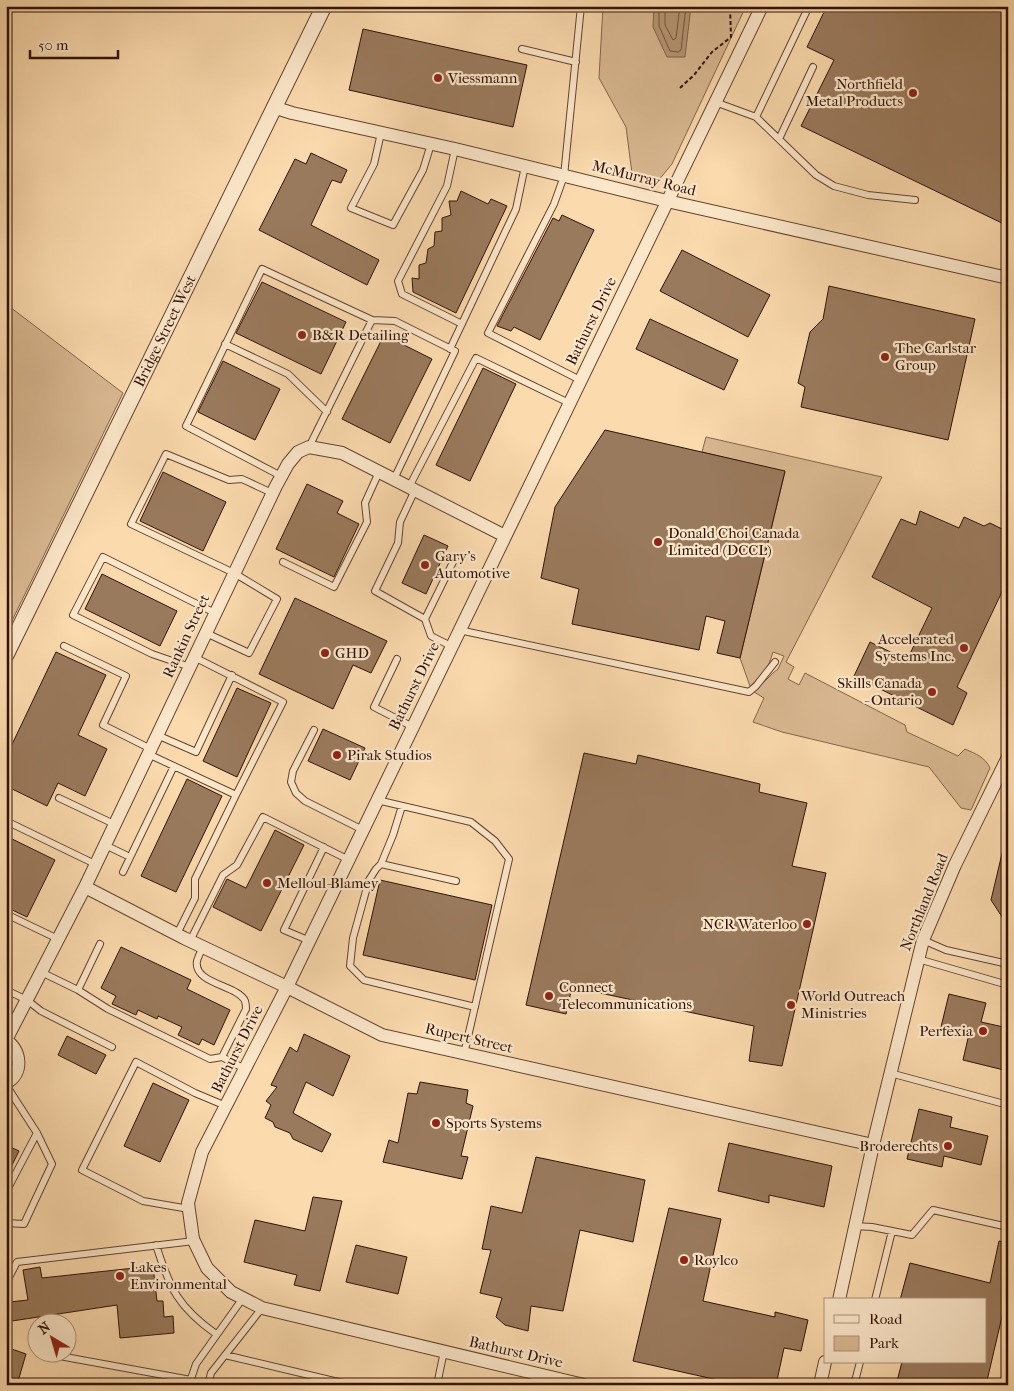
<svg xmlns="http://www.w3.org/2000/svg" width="1014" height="1391" font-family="'IM FELL French Canon',serif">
  <rect width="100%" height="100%" fill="#fbdaad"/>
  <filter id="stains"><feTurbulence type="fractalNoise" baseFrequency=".004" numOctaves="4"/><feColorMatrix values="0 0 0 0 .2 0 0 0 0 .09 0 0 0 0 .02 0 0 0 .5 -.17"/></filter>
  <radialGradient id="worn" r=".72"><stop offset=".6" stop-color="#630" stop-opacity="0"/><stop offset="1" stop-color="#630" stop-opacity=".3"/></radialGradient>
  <path fill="#d9b891" stroke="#85644c" d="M603,6H746L672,164L657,182L633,181L626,127L599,78Z
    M6,304L123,393L6,633Z
    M706,437L882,477L786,662L794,667L788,679L799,685L805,673L905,725L907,732L958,756L965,749C976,754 985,757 990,768L971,810L961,808L929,767L782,732L753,722L764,698L754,692L773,673L778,669L784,656L773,652C768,669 764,675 750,686L740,658L785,472L702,452Z"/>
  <path fill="#b69674" stroke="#816148" d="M654,6H691L685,57H667L653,27Z"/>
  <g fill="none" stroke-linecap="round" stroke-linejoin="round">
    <path stroke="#74543d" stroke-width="1" d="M659,6V26L670,51L678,52L681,50L686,6
      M665,6V25L673,40L676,38L680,6"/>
  </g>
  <path fill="#9a7a5d" stroke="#311106" d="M827,6H1008V226L801,126L834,60L807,47Z
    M363,29L527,65L513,127L349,90Z
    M311,153L347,170L341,183L332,180L311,225L379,260L367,285L259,230L295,159L306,164Z
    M461,191L488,204L491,199L507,206L456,313L413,292L412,278L419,279V265L426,263L428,249L434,246L435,232L442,231V218L451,215L449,201H457Z
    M562,215L594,230L540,340L514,327L511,331L497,326L553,218L559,221Z
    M682,250L770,295L748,337L660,291Z
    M262,282L346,322L321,374L236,333Z
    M829,286L975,319L948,440L801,407L805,387L798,383L810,332L823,319Z
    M650,319L738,360L724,390L636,349Z
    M384,335L432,359L390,443L342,419Z
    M223,361L280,389L255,440L198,412Z
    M483,368L516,384L470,481L436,465Z
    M605,430L785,471L740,658L717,653L725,621L706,616L699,650L572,624L579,589L541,578L555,507Z
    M163,472L226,502L203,551L140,521Z
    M307,484L343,501L337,513L359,524L334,577L276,549Z
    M920,511L959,528L964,517L984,526L990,523L1008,532V579L957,687L967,693L953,725L854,676L870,642L907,660L932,608L872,577L901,519L916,525Z
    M424,535L448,546L426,594L402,583Z
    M102,574L177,611L160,646L85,609Z
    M295,598L387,641L371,673L353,665L333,709L259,674Z
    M56,652L106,675L78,735L107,749L85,796L58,783L47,806L6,786V757Z
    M237,688L271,703L237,777L203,761Z
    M323,729L365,748L350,780L308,761Z
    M584,753L636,764L638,755L760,784L759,792L807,803L792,866L826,873L782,1066L749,1061L754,1026L572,987L566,1014L526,1005Z
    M187,779L222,796L176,892L141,876Z
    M275,830L304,845L261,931L213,907L227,879L246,888Z
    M6,836L55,860L27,917L6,907Z
    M1004,845H1008V926L991,900Z
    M380,880L492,905L475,980L363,955Z
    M121,947L191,980L187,989L230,1010L214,1045L202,1039L199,1045L178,1035L182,1027L158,1016L157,1019L138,1010L136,1015L112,1004L116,996L101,988Z
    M949,994L986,1003L981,1022L1008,1028V1071L963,1060L969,1034L941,1027Z
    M304,1034L350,1056L333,1096L306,1082L293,1113L331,1134L322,1152L293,1139L290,1133L275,1127L273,1122L265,1118L271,1105L266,1101L277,1087L271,1085L290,1047L297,1052Z
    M67,1036L106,1055L96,1074L58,1055Z
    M420,1082L468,1090L466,1103L473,1106L461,1156L468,1157L462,1179L383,1162L389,1140L398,1143L408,1093L417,1094Z
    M153,1083L189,1100L160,1162L124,1146Z
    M919,1109L952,1117L950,1127L988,1136L981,1165L944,1156L942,1167L907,1159Z
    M729,1143L832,1166L824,1207L769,1195V1203L718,1191Z
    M6,1145L19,1151L6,1177Z
    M536,1157L645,1180L633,1242L580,1230L563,1311L531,1306L528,1331L505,1325L496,1317L502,1298L480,1293L491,1250L482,1249L491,1206L522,1213Z
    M313,1197L342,1201L320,1291L294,1285L297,1275L244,1262L255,1220L305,1231Z
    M669,1208L721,1219L703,1301L775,1317V1312L808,1320L801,1351L784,1348L776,1385H740L633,1361Z
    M999,1241L1008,1243V1291L986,1385H896L902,1362H985V1300H900L910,1263L990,1283Z
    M356,1245L407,1257L398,1294L346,1282Z
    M153,1266L157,1301H163L164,1317L173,1316L174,1333L120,1338L117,1305L12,1321L10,1302L28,1300L23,1270L40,1267L42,1278Z
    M6,1347L26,1354L17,1385H6Z"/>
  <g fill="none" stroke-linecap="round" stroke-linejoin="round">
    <defs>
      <path id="service" d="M522,49L576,62
        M715,102L756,117L816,175L834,186L868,195L915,200
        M756,117L809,6
        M381,133L374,164L351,208L393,225L423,170L431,144
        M779,139L813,67
        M455,149L447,186L398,281L402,294L462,324
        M225,344L288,374L327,412
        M450,349L516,209L525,166
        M580,380L488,333L554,204L564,176L581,6
        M309,447L372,320L395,321L455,351L394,479
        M281,476L186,426L262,269L372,320
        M409,487L476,358L569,403
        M415,490L400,522L398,543L375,591L425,619L431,636L451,646
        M283,562L334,587L367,522L365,503L379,472
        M425,619L455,558
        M459,630L749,692L756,686L775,662
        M206,633L249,653L277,599L234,573L131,524L166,454L229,480L242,479L272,493
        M64,646L126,676L103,725L151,749
        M194,657L283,702L236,795
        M397,659L374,707L413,727
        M190,667L152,654L73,615L103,557L215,613
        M314,730L293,771L291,782L296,793L305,801L363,830
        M157,735L196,752L232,675
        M148,754L236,795L195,879V898L177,934
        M59,798L114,824
        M377,800L471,822L495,841L509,859L464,1054
        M402,806L393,835L381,864L376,869L369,880L353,938L350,966L364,980L475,1007
        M6,821L95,864
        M105,845L130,857
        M381,864L456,881
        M123,872L174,766
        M6,914L58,939
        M923,940L946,950L1008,964
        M190,941L223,875L237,865L263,817L349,860
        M310,941L284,930L324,847
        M203,947C201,951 198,957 197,961C193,984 238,985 245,1001C246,1004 246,1006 246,1009L222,1057
        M918,959L1008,985
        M41,972L78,990L108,1009L210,1059L222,1057L245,1069
        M6,990L27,1000L41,1011L112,1047
        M78,990L100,944
        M890,1073L1008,1105
        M6,1085L37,1133L52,1164L24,1224L6,1223
        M6,1192L37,1133
        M189,1209L143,1201L82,1170L136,1062L195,1093L226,1106
        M855,1226L872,1227L912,1235L933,1210L1008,1227
        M156,1245C170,1289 178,1307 216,1334
        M6,1283L17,1262L194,1241
        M875,1300L892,1231
        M54,1355L191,1380
        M225,1355L351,1385
        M189,1385L196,1364L243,1298
        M208,1385L211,1373L262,1308
        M437,1385L444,1351
        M854,1385L860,1362"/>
      <path id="minor" d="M273,107L292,113L455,149L667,201L1008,278
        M85,887L184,938L287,987L382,1035L873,1145
        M6,1040L85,887L276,486L288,464L298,452L309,447L342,453L505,536
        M6,1040C21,1051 24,1073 6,1083
        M839,1300L873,1145L923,940L955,865L1008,757
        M584,1385L262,1308L231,1292L207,1268L193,1239L188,1203L202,1152L287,987L762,6
        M820,1385L825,1362"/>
      <g id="tertiary">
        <path id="s1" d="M6,655L324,6"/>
      </g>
    </defs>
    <use href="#service" stroke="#644330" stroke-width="8"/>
    <use href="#minor" stroke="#644330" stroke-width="14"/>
    <use href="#tertiary" stroke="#644330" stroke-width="17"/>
    <path stroke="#311106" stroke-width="2" stroke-dasharray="4 2.5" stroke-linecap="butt" d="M680,88L694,75L712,52L731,37L730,6"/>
    <use href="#service" stroke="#fce7ca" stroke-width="6"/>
    <use href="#minor" stroke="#fce7ca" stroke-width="12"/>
    <use href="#tertiary" stroke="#fce7ca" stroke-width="15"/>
  </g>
  <g fill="#8f2418" stroke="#fce7ca" stroke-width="2">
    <circle cx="438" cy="78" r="5"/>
    <circle cx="913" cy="93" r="5"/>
    <circle cx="302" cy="335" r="5"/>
    <circle cx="885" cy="357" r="5"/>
    <circle cx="658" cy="542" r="5"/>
    <circle cx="425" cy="565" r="5"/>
    <circle cx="964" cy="648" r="5"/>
    <circle cx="325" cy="653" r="5"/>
    <circle cx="932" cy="692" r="5"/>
    <circle cx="337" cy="755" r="5"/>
    <circle cx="267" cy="883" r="5"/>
    <circle cx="807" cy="924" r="5"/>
    <circle cx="549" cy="996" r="5"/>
    <circle cx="791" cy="1005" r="5"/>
    <circle cx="983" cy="1031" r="5"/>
    <circle cx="436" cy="1123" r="5"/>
    <circle cx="948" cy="1146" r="5"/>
    <circle cx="684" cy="1260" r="5"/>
    <circle cx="120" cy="1276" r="5"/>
  </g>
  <g text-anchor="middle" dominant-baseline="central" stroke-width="4.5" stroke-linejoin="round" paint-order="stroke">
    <g font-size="15" fill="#311106" stroke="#fce7ca" text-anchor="start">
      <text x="448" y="78">Viessmann</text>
      <text x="903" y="84" text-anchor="end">Northfield<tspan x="903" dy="17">Metal Products</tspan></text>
      <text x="312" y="335">B&amp;R Detailing</text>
      <text x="895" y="348">The Carlstar<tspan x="895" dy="17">Group</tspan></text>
      <text x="668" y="533">Donald Choi Canada<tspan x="668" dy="17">Limited (DCCL)</tspan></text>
      <text x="435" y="556">Gary's<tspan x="435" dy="17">Automotive</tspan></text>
      <text x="954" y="639" text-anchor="end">Accelerated<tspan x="954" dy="17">Systems Inc.</tspan></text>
      <text x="335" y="653">GHD</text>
      <text x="922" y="683" text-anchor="end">Skills Canada<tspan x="922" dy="17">- Ontario</tspan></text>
      <text x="347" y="755">Pirak Studios</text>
      <text x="277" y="883">Melloul-Blamey</text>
      <text x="797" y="924" text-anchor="end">NCR Waterloo</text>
      <text x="559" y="987">Connect<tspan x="559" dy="17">Telecommunications</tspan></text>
      <text x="801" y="996">World Outreach<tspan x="801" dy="17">Ministries</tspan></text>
      <text x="973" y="1031" text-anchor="end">Perfexia</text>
      <text x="446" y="1123">Sports Systems</text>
      <text x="938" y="1146" text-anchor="end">Broderechts</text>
      <text x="694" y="1260">Roylco</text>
      <text x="130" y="1267">Lakes<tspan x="130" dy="17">Environmental</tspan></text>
    </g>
    <g font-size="15" fill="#311106" stroke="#fce7ca">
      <text transform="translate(644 178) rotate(14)">McMurray Road</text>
      <text transform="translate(591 321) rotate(-64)">Bathurst Drive</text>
      <text stroke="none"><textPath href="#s1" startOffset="361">Bridge Street West</textPath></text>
      <text transform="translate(186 636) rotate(-65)">Rankin Street</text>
      <text transform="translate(414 686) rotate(-64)">Bathurst Drive</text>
      <text transform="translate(924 902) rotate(-68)">Northland Road</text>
      <text transform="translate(469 1038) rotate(13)">Rupert Street</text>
      <text transform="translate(237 1049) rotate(-63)">Bathurst Drive</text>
      <text transform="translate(516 1352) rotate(13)">Bathurst Drive</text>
    </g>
  </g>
  <rect width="1014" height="1391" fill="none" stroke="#fbdaad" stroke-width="25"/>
  <rect x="8" y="8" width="999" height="1376" fill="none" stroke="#311106" stroke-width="2.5"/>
  <rect x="12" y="12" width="989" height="1366" fill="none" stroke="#311106"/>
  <rect x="824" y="1298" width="162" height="65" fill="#fce7ca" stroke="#ab917c"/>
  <rect x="834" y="1315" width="25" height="8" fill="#fce7ca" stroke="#ab917c"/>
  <text x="869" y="1324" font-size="15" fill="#311106">Road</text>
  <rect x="834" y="1336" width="25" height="15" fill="#d9b891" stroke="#ab917c"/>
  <text x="869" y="1348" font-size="15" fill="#311106">Park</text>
  <g transform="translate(52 1338) rotate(322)"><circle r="24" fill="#fce7ca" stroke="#ab917c"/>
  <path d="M0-4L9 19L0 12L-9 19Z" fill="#8f2418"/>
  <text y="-8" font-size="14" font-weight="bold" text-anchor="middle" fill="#311106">N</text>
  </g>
  <path d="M30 50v8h88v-8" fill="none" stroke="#311106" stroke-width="2.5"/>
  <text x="38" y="50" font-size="15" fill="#311106" stroke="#fce7ca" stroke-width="4" paint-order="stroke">50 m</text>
  <rect width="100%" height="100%" filter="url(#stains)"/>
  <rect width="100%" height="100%" fill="url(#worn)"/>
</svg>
